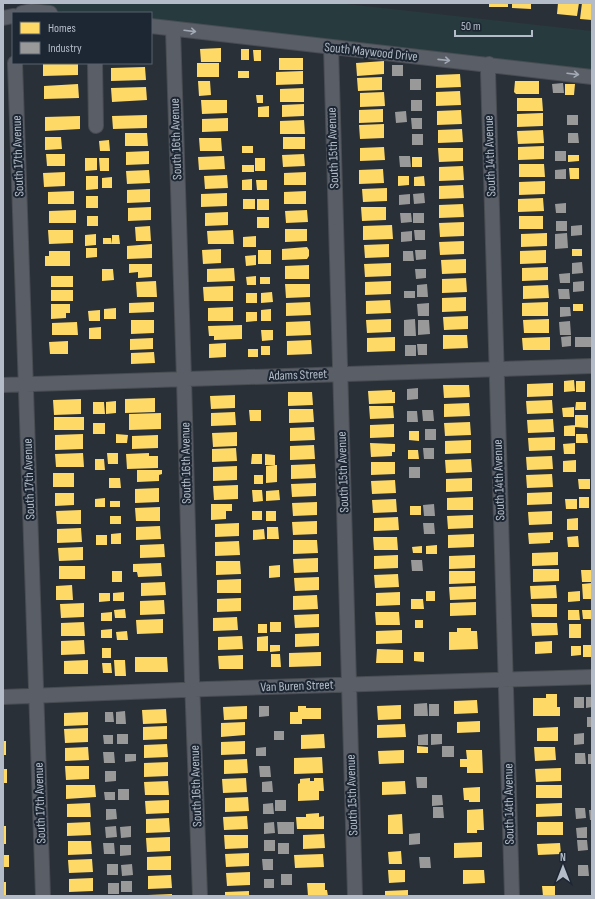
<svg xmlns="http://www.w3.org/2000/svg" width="595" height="899" font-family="'Sofia Sans Condensed',sans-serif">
  <rect width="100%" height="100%" fill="#2a3038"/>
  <path fill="#273a3e" d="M27,3H337L592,31V71L151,21V13C129,13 39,16 27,3Z"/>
  <path fill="#ffd966" d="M489,3H508V7H489Z
    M512,3H531V9L512,8Z
    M558,3H579L577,16L557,14Z
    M582,3L592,4V20L580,19Z
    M221,48V62H201L200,49Z
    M241,49H249V60H241Z
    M253,50H261V61H254Z
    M279,58H303V70H279Z
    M384,61V74L357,76L356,63Z
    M43,63H78V75L43,76Z
    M197,63H219V77H197Z
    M145,67L146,80L111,81V68Z
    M238,71H249V78H238Z
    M303,71V84L276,85V72Z
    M460,74L461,87L436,88V75Z
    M382,77V90L358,91L357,78Z
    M198,81H210L211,95L199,96Z
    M515,81H539V94H516L514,92Z
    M78,84L79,98L44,99V86Z
    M565,84H575L574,95H565Z
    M146,87L147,100L112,102L111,88Z
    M304,88V102H280V89Z
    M460,91L461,105L436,106V92Z
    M384,92L385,106L360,107V93Z
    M256,95H263V103H257Z
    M517,98H542L543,111H517Z
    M201,100H227V113L202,114Z
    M304,104V116L282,117V105Z
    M269,106V117H258V107Z
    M383,109V122L359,123V110Z
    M461,110L462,124L437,125V111Z
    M543,113V126L517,127V114Z
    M147,115V128L113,129L112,116Z
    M80,116V129L45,131V117Z
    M228,118V131L202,132V119Z
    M304,120L305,134H280V121Z
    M384,124V138L360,139L359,125Z
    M462,129L463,142L438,143V130Z
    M543,130L544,143L518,144L517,131Z
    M125,133H147L148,146H125Z
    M45,137H61L62,149L45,150Z
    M283,137H305V149H283Z
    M199,138H221L222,151H200Z
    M109,140L110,151H100L99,141Z
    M242,146H253V153H242Z
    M544,146V159L518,160V147Z
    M384,147L385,160L360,161V148Z
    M438,148H463V161L439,162Z
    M149,151V164L126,165V152Z
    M46,154H65V166H47Z
    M304,154L305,166L283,167L282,155Z
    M568,155H579V161L568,162Z
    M224,156L225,169L199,170L198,157Z
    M412,157H422V167H412Z
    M85,158H97V170L85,171Z
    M99,158H109V171H100Z
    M255,158H265V171H255Z
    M519,164H544L545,177H519Z
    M242,165H254V172H242Z
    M463,166L464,180L439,181V167Z
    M569,168H579V179H570Z
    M383,169L384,183L359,184V170Z
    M149,170L150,183L127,184L126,171Z
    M65,172V186L44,187L43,173Z
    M306,172V185H284V173Z
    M227,175L228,188L205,189L204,176Z
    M86,176H98V189L86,190Z
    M398,176H409V185L398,186Z
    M424,176L425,186H414V177Z
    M112,177V188H102V178Z
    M252,179V190H242V180Z
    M256,180H267V190H257Z
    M545,181V194L519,195V182Z
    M463,185L464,198L439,199V186Z
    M387,188V201L363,202L362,189Z
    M150,189V202L127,203V190Z
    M74,191V204H48V192Z
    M306,191V204H284V192Z
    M227,193V206L201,207V194Z
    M86,196H98V208H86Z
    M543,198L544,211L518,212V199Z
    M243,199H255V209H243Z
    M257,199H269V210H257Z
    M463,204L464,217L439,218V205Z
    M151,207V220L128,221V208Z
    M361,207H386V220L362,221Z
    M76,210V223H49V211Z
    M307,210L308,222L286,223L285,211Z
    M228,212V225L205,226V213Z
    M87,216H98V226H87Z
    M519,216H543V229H519Z
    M257,217H269V228H257Z
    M464,222V236L440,237L439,223Z
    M392,225L393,239L363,240V226Z
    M150,226L151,241H136L135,227Z
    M285,229H307V241L285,242Z
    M48,230H73V243L49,244Z
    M233,230L234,244H208L207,231Z
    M547,233V246L521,247V234Z
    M96,234V245L85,246V235Z
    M112,235H119L120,244H112Z
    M256,236V247H243V237Z
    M103,238H111L112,244H103Z
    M464,241V254L440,255L439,242Z
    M152,244V258L127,259V246Z
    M389,244V257L365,258L364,245Z
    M307,247L309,250V256L307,259L282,260V249Z
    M86,248H97V257L86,258Z
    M221,249V263L203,264L202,250Z
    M572,249H582V256H572Z
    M258,250H271V264H258Z
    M546,250V263L520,264V251Z
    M49,251H70V266H45V256H49Z
    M256,255V265L246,266L245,256Z
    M466,259V273L442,274L441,260Z
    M391,263V276L365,277L364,264Z
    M129,264H152V277L138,278V272L129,273Z
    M309,265V279H285V266Z
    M548,267V280L522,281V268Z
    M234,268L235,281L207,282V269Z
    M102,269H113L114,280L102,281Z
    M51,276H73V287H51Z
    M256,276V285H247L246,277Z
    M260,277H270V284H260Z
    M466,278L467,292L442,293V279Z
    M156,281L157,297H137L136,282Z
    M391,281V294L365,295V282Z
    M285,284H310V297L286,298Z
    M548,285L549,298L523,299V286Z
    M233,286V301H204L203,287Z
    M51,290H73V301H51Z
    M272,292L273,302L261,303V293Z
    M246,293H257V303H246Z
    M466,297V311L442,312V298Z
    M390,300L391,313L366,314V301Z
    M154,302V312L129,313V303Z
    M310,302L311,315L286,316V303Z
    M548,302V316H522V303Z
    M51,304H70V313H66V318L51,319Z
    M573,304H583V311H573Z
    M233,307V321H208V308Z
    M116,308V319H104V309Z
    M271,309V321H261V310Z
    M100,310V321H89L88,311Z
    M246,312H257V321L246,322Z
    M468,316V329L444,330L443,317Z
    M391,319V332L367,333L366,320Z
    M549,319V333H524L523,320Z
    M131,320H154V333L131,334Z
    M310,321L311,335L286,336V322Z
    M77,322L78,335H52V323Z
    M242,325V339L214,340V336H209L208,326Z
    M101,327V339H89V328Z
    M261,330H273V340L262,341Z
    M443,335H467L468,348L443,349Z
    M395,337V351L367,352V338Z
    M550,337V350H523L522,338Z
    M153,338V349L130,350V339Z
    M311,340L312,354L287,355V341Z
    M68,341V354H50L49,342Z
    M226,343V357L209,358V344Z
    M261,346H270V355H261Z
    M248,349H258V357H248Z
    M154,352L155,363L131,364V353Z
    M574,380L575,391L564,392V381Z
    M576,381H585V392H576Z
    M553,383V396L527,397V384Z
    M443,385H469L470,397L444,398Z
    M392,390V392H395V403L369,404L368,391Z
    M288,392H312L313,405L288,406Z
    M235,395V408L211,409L210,396Z
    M155,398V412L125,413V399Z
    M81,399V414L54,415L53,400Z
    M552,400L553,413L527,414L526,401Z
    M116,401V413L106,414V402Z
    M93,402H104L105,414H93Z
    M576,402H586V410H575Z
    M469,403L470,416L444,417V404Z
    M369,406H393L394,418L370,419Z
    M574,407V417H563L562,408Z
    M289,409H313L314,422L289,423Z
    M249,410H261V421H250Z
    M235,412L236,425L211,426V413Z
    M161,413V429L129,430V414Z
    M575,415H588V428L575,427Z
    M54,417H84V430H54Z
    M553,419L554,432L528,433L527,420Z
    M470,422L471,435L445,436L444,423Z
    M93,423H105V434H93Z
    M394,424V437L370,438V425Z
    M575,425V436H564V426Z
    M314,427L315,440L290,441V428Z
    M409,431H419V441L409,440Z
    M237,432V446L213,447L212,433Z
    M83,434V449L55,450V435Z
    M116,434L128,435L127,443H116Z
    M576,434H587L588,443H576Z
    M158,435V448L132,449V436Z
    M555,437V450L529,451L528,438Z
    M471,440V453L445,454V441Z
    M370,443L395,444V452H392V456L371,457Z
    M575,443V454H564L563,444Z
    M314,445L315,459L290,460V446Z
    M236,448L237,461L212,462V449Z
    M408,450H418L419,459H408Z
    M83,453L84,467H56L55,454Z
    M107,453H118V464H108Z
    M149,453V456H158V468L127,469L126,454Z
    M252,454H262V464H251Z
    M265,454L275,455V465H265Z
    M552,456L553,469L527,470L526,457Z
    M95,459H104L105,470H95Z
    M471,459L472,472L446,473L445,460Z
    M576,460V472H563V461Z
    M371,462H395V474L371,475Z
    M315,464L316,478L291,479V465Z
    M275,465H277V482L266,483V466Z
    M237,466V480L213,481V467Z
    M137,470H162V474L159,475V481L137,482Z
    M53,473H74V487H53Z
    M552,474L553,487L527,488L526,475Z
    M254,475H263V484H254Z
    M109,478H120L121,488H109Z
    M472,478V491L446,492V479Z
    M578,479H590V489H579Z
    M395,480L396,493L372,494L371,481Z
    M316,483V496L292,497L291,484Z
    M238,485V499L214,500L213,486Z
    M159,488V502L135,503V489Z
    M252,490H262L263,501L253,502Z
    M279,490L280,500L266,501V491Z
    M552,492V504L527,505V493Z
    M55,493H74V505L55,506Z
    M473,497V510H447V498Z
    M579,497H589V508H579Z
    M105,498V507H95V499Z
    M396,499L397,512L373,513L372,500Z
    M565,499H577V509H566Z
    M110,501H120V507H110Z
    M317,502V515L293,516L292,503Z
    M211,504H232V511H226V519L211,520Z
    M410,506H421V515H410Z
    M160,507V521H136L135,508Z
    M81,510V524H57L56,511Z
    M252,511H262V520H252Z
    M266,511H276V521H266Z
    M552,511V524L529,525L528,512Z
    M473,515V528L448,529L447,516Z
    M110,516H121V524H110Z
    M398,517L399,530L374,531V518Z
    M578,518V530H567V519Z
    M317,521V534L293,535L292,522Z
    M239,523V536L215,537V524Z
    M160,526L161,539L136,540V527Z
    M267,527H278L279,539H267Z
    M81,528L82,542L57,543V529Z
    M264,529L265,539L253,540V530Z
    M553,532V540H550V543L529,544L528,533Z
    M121,533V544H111V534Z
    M474,534V547L448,548V535Z
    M96,535H107V545H96Z
    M578,536L579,547H568L567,537Z
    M373,537H397L398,550H374Z
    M293,540H317L318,553L293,554Z
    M239,541L240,555L215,556V542Z
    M164,544L165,557L140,558V545Z
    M437,545V554H426V546Z
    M422,546V553H413L412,547Z
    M83,547V560L59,561L58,548Z
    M558,552V565L532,566V553Z
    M398,555V568L374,569V556Z
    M475,555V568L449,569V556Z
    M318,558V572L294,573L293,559Z
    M216,561H240L241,574L216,575Z
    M161,563L162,576L138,577L137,572H133V564Z
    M280,565V577L269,578V566Z
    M59,566H85V579H59Z
    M533,569H559V581L533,582Z
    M581,570H592V582H582Z
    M112,571H122V582H112Z
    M449,571H475V583L449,584Z
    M398,574L399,587L375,588L374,575Z
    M319,577V590L295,591L294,578Z
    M241,579V593H217V580Z
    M165,582L166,595L141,596V583Z
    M592,583V599H583L582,584Z
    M72,585L73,600H56V586Z
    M556,585L557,598L531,599L530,586Z
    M476,586V599L450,600L449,587Z
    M426,591H435V601H426Z
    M580,591V601L568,602V592Z
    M124,592V601H113V593Z
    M400,592V605L376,606V593Z
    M99,593H110V601L99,602Z
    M317,595L318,609L293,610V596Z
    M241,598V611L217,612V599Z
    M411,599H423L424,609H411Z
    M164,600L165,614L140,615V601Z
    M476,602V615L450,616V603Z
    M84,603V617L61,618L60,604Z
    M531,604H557V617H532Z
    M125,609L126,618H115L114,610Z
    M568,610H579L580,620H568Z
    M582,610H591V619H583Z
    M112,612V621H101V613Z
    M375,612H399L400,625H376Z
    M319,614V627L295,628L294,615Z
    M237,617L238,630L213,631V618Z
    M163,619V633L137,634L136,620Z
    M415,620H423V628H415Z
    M84,622L85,636H61V623Z
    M270,622H281V632H270Z
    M531,623H557L558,635L532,636Z
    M258,624H267V633H258Z
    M569,624H581V638H569Z
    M457,628H471V631H477L478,649L449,650V632H457Z
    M112,629V638H101V630Z
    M402,630V643L376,644V631Z
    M127,631L128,640H117L116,632Z
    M319,633V646L295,647V634Z
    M242,636L243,649L218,650V637Z
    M268,636V651H257V637Z
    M84,640L85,654L61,655V641Z
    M552,641V653L535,654V642Z
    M270,645H280V651L270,652Z
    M583,645H592V657H583Z
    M571,646H581V655L571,656Z
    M102,648H111V658H102Z
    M377,649L403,650V663H376Z
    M321,652V666L289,667V653Z
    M414,652H424V662L414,661Z
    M271,654H280L281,667H271Z
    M243,655V669H219L218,656Z
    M135,657H167L168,672H135Z
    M88,660V674H64V661Z
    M114,660H125L126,676H115Z
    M102,663H111L112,673H103Z
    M546,694H557V707H560V716H533V698H546Z
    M477,700L478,713L454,714V701Z
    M401,705V719L378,720L377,706Z
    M247,706V719L224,720L223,707Z
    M298,706H306V708H321V719H302V724H290V712H298Z
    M166,709L167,723L143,724L142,710Z
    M88,712V725L64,726V713Z
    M480,721V732L457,733V722Z
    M245,722V735L221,737V723Z
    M405,724L406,737L377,738V725Z
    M167,726V739L143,740V727Z
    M558,727V741H537V728Z
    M88,728V742L65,743L64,729Z
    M324,734L325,748L301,749V735Z
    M3,741H6V755H3Z
    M245,741V754L221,755V742Z
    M167,744L168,757L144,758V745Z
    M417,746L428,747V753H417Z
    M88,747L89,760L65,761V748Z
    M534,747H555L556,760L535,761Z
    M404,750V763L379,764L378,751Z
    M466,750H482L483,773H467V767H460V759H467Z
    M322,757L323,773L294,774V758Z
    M247,759L248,773L224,774V760Z
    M168,762V776L144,777V763Z
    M65,766H89V779L66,780Z
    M561,768V781L536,782L535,769Z
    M3,769H7V783H3Z
    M246,778L247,792L223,793L222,779Z
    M310,778V781H314V778H323L324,791H319V800L298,801V784L300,783V779Z
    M168,781L169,795H145L144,782Z
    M405,781L406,794L382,795V782Z
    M66,785H95L96,797L66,799Z
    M536,785H562V798H536Z
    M480,787V802H469V800H464L463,788Z
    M248,797L249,811L225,812V798Z
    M169,800V813L146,814L145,801Z
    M90,803L91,817H67V804Z
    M562,803V816L536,817V804Z
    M483,809L484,830H477V833H467V810Z
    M319,813V817L324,816V829H297L296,817H306V814Z
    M402,814L403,834H388V815Z
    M247,816L248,829L224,830L223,817Z
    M169,818L170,832L146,833V819Z
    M90,822L91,835L67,836V823Z
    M537,822H563V835H537Z
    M3,826H6V844H3Z
    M324,834L325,848L303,849V835Z
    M224,835H248V848L225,849Z
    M170,837V851L147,852L146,838Z
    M68,841H91L92,854L68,855Z
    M482,842V857L454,858V843Z
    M560,843L561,854L538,855L537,844Z
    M401,851L402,864H389L388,852Z
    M249,853V866L226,867L225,854Z
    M323,854L324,867L295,868L294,855Z
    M3,855H9V867H3Z
    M171,856V870H147V857Z
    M92,859L93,872L69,873L68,860Z
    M388,870H405V882L389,883Z
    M463,870H484L485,883L463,884Z
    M250,872V885L227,886L226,873Z
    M171,875L172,888L148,889V876Z
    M93,878V891L69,892V879Z
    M3,882H6V896H3Z
    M307,883H325V890H327L328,896H308Z
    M542,886H555V896H543Z
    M408,890V896H385V891Z
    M249,891V896H225V892Z
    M172,894V896H148V895Z"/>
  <path fill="#999" d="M392,65H403V76H392Z
    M410,79H421V90H410Z
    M563,83L564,93H553L552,84Z
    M411,100H422V111H411Z
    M406,111L407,122L396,123L395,112Z
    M567,115H578V125H567Z
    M411,118H422V129H412Z
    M568,133H578L579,143H568Z
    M412,134H423V145H412Z
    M555,151H566V161H555Z
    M399,156H410L411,167H400Z
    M566,169V179H555V170Z
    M424,193L425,203L414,204L413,194Z
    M410,194V204L399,205V195Z
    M566,203V213H556L555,204Z
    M400,213H411L412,222L401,223Z
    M413,213H424V223H413Z
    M556,221H567V231H556Z
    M582,225V235L571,236V226Z
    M414,230H425V240H415Z
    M412,231V241L401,242V232Z
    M567,233L568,248L555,249V234Z
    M415,250H426V259L416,260Z
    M403,251H413L414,261H403Z
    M582,262L583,273L572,274V263Z
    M415,269H426V278L416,279Z
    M570,273V283H560L559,274Z
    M584,281V291L573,292V282Z
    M427,284L428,297H417V285Z
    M558,289H569L570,299H559Z
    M404,291H415V298H404Z
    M429,303V316H418L417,304Z
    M560,307H570L571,316L560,317Z
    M415,319L416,336H404V320Z
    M418,320H429L430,334L418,335Z
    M570,321L571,335H560L559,322Z
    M571,336V346L562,347L561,337Z
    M575,337H592V347H575Z
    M417,344H427V355H418Z
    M405,345H416V356H405Z
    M418,388V399L407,400V389Z
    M422,410H433L434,421H423Z
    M407,411H417L418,422H407Z
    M425,429H436V440H425Z
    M423,448H434V459H424Z
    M409,467H420V478H409Z
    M434,504L435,516H424L423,505Z
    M423,523H434L435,534H424Z
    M411,560H422L423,571H412Z
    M574,697H584V708H574Z
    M586,697H592V707L586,708Z
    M427,703L428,716H414V704Z
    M429,704H439V716H429Z
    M259,706H269V716L259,717Z
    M125,711L126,724H116V712Z
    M105,712H113L114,722H105Z
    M587,717H592V727H587Z
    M274,731H284V740H274Z
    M584,733V744L574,745V734Z
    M117,734H128V744H117Z
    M428,734V745H418V735Z
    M431,734H442V744L431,745Z
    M103,735H113V744H104Z
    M442,746H454V757H442Z
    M266,747V756H256V748Z
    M103,752H114L115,763H104Z
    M575,753H585L586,764H575Z
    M125,754H136V761L125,762Z
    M588,754H592V764H588Z
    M259,766H270L271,777H260Z
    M105,771H116V781L105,782Z
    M416,777H427V788H417Z
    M272,781L273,792H262V782Z
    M118,789H129V800H118Z
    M104,792H115V800H105Z
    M432,795H442L443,805L432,806Z
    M275,800H286V811H275Z
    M273,803L274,814H263V804Z
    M433,807H443L444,818H433Z
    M575,808H585L586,818L576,819Z
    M106,809H116L117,819L106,820Z
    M589,810H592V820H590Z
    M274,822L275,833L264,834V823Z
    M277,822H294V834H278Z
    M116,826L117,837L106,838L105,827Z
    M131,826V837L121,838L120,827Z
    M587,827V838H577L576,828Z
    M420,833V844L409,845V834Z
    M264,840H275V851H264Z
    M577,840H587L588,850L578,851Z
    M103,843H114L115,854H104Z
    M278,843H289V854H278Z
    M120,845H131V855L120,856Z
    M419,857H430L431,868H420Z
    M262,859H273V870H263Z
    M107,864H118V875H107Z
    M132,864L133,875L122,876L121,865Z
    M578,865H588L589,876H578Z
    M281,874H292V885H281Z
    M264,879H274V888H264Z
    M121,881H132V892H121Z
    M108,883H119V894H108Z"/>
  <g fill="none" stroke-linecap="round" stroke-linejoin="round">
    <defs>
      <path id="minor" d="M22,13L31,11L50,13
        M3,18L13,16
        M151,26L592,77
        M173,29L184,379L192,680L200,896
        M331,47L355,896
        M15,63L43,896
        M95,63L96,126
        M489,64L488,72C495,347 505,621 512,896
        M3,385L592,366
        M3,697L207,689L592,677"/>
    </defs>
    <use href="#minor" stroke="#484c53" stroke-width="16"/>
    <use href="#minor" stroke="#5a5e66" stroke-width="14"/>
  </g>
  <defs><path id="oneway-shaft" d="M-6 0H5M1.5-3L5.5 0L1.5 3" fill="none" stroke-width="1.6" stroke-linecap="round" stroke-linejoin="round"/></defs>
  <g stroke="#a2a9b5">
    <use href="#oneway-shaft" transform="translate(190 31) rotate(7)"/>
    <use href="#oneway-shaft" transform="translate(444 60) rotate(6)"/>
    <use href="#oneway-shaft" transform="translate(573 74) rotate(7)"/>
  </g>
  <g text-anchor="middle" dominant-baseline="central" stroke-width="4" stroke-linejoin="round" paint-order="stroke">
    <g font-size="13" fill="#b4bcc9" stroke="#1d2633">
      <text transform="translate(371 52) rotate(6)">South Maywood Drive</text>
      <text transform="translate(176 139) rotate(-92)">South 16th Avenue</text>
      <text transform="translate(333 148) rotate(-92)">South 15th Avenue</text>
      <text transform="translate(18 156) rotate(-92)">South 17th Avenue</text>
      <text transform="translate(490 156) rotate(-92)">South 14th Avenue</text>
      <text transform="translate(298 375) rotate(-2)">Adams Street</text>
      <text transform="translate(186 463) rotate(-91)">South 16th Avenue</text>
      <text transform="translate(343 472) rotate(-92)">South 15th Avenue</text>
      <text transform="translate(29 479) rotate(-92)">South 17th Avenue</text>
      <text transform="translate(499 480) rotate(-92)">South 14th Avenue</text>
      <text transform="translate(297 686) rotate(-2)">Van Buren Street</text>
      <text transform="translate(196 786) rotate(-92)">South 16th Avenue</text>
      <text transform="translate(352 795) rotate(-92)">South 15th Avenue</text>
      <text transform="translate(40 803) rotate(-92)">South 17th Avenue</text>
      <text transform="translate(509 804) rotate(-91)">South 14th Avenue</text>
    </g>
  </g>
  <rect width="595" height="899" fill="none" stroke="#b4bcc9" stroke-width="8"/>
  <rect x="12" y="12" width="140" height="52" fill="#1d2633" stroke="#59626f"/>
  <rect x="20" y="22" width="20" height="12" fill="#ffd966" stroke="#59626f"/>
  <text x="48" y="32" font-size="12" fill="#b4bcc9">Homes</text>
  <rect x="20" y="42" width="20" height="12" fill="#999999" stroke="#59626f"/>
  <text x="48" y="52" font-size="12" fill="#b4bcc9">Industry</text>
  <g transform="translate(563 867)" stroke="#1d2633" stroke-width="3" paint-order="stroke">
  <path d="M0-3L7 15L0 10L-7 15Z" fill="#b4bcc9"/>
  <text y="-6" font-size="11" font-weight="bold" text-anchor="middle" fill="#b4bcc9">N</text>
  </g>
  <path d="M455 30v6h77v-6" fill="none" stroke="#b4bcc9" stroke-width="2"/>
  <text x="461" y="30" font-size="12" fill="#b4bcc9" stroke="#1d2633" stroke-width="3" paint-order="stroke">50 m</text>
</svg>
